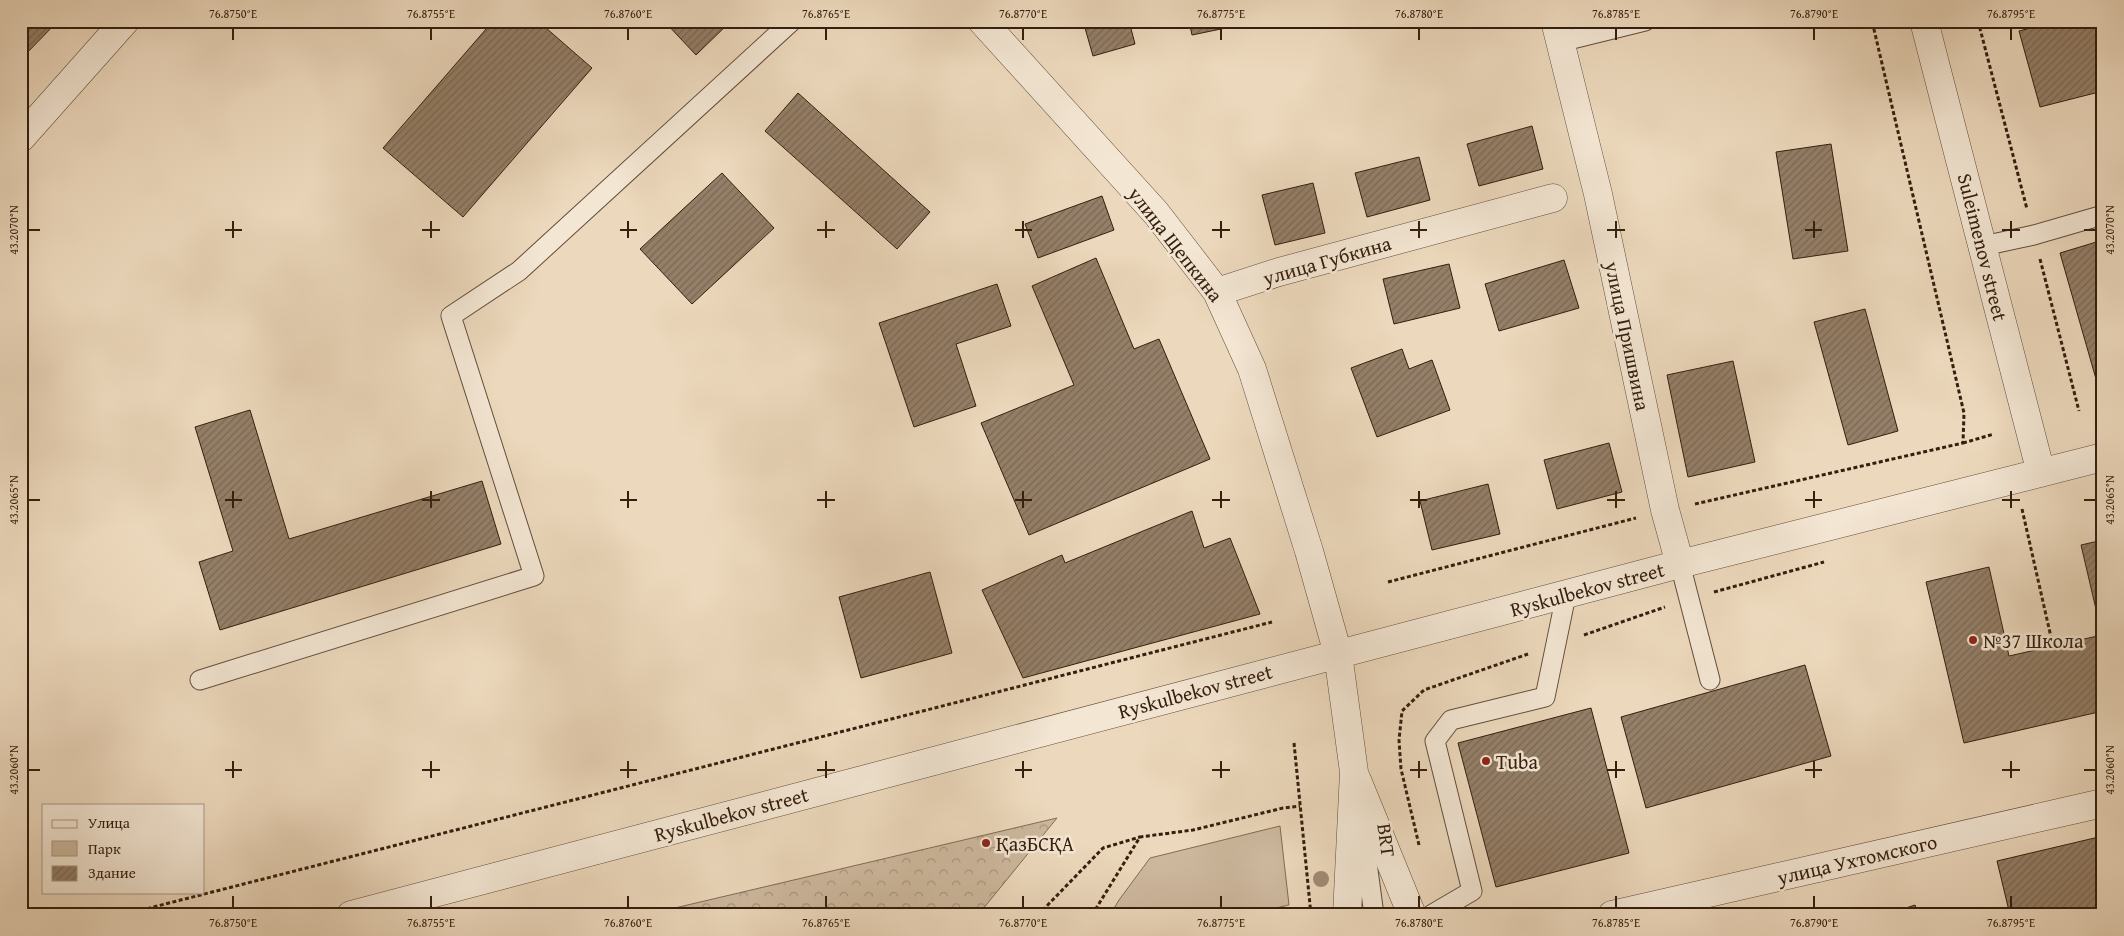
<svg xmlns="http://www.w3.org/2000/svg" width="2124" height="936" font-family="'Gentium Book Plus',serif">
  <defs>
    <pattern id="forest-crowns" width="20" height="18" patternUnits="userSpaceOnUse" patternTransform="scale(1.25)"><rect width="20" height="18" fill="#cdb89e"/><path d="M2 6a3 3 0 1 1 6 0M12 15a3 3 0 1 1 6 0" fill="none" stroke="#a7957f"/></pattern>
    <pattern id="building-hatch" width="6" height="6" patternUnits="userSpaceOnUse" patternTransform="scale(1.25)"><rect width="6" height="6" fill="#947f68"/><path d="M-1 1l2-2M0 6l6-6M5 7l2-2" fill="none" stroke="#7a6754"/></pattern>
  </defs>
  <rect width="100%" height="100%" fill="#ecd8bc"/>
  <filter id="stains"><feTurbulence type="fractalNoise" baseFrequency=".004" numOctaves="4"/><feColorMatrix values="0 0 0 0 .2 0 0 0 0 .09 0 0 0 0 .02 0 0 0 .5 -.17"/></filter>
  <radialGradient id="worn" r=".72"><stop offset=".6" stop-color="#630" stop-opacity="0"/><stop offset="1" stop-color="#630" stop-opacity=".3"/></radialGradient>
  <path fill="#cdb89e" stroke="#806b56" d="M1280,826L1289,905L1254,913L1252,915H1110L1119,900L1150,858Z"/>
  <path fill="url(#forest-crowns)" stroke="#806b56" d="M1057,818L978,915H645Z"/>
  <path fill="url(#building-hatch)" stroke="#341e0e" d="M21,21H58L21,59Z
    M493,21H538L592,68L463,217L383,148Z
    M664,21H731L696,55Z
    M1083,21H1129L1135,44L1093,56Z
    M1189,21H1244L1245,24L1192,35Z
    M2058,21H2099L2103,36V91L2040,107L2019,31Z
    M798,93L930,212L897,249L765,131Z
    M1532,126L1543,169L1479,186L1467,144Z
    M1831,144L1848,251L1793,259L1776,152Z
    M1419,157L1430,200L1367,217L1355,173Z
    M722,173L774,228L692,304L640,249Z
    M1313,183L1325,233L1275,245L1262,195Z
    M1102,196L1114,230L1038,258L1025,224Z
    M2103,240V377L2096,379L2060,253Z
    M1096,258L1134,349L1159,339L1210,459L1029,535L981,423L1074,385L1032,286Z
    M1564,260L1579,308L1499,331L1485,284Z
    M1449,264L1460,308L1394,324L1383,279Z
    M997,284L1011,326L956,344L976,406L914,427L879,323Z
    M1865,309L1898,431L1848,445L1814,322Z
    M1402,349L1409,369L1432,360L1450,410L1377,437L1351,368Z
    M1733,361L1755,462L1688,477L1667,375Z
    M250,410L289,539L482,481L501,544L220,630L199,562L233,551L195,427Z
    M1609,443L1622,492L1557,509L1544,460Z
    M1488,484L1500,534L1432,550L1420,501Z
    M1192,511L1204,548L1230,538L1260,614L1023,678L982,590L1062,555L1065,563Z
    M2103,540V711L1964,743L1926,582L1989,567L2009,656L2102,635L2081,545Z
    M930,572L952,653L861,678L839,597Z
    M1805,665L1831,756L1646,808L1621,717Z
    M1591,708L1629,853L1496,887L1458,743Z
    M2103,836V910L2083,915H2010L1997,861Z
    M1915,905L1919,915H1885Z"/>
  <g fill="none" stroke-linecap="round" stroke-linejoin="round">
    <defs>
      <path id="service" d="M1560,42L1645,21
        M1983,246L2034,235L2103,215
        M1680,564L1710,680
        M200,680L534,576L451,316L519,271L792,21
        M1361,818L1374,915
        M1431,915L1472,891L1435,741L1451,720L1545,697L1566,595"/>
      <path id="minor" d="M982,21L1156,213L1217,292L1252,369L1309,551L1338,654
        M1555,21L1598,194L1665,510L1680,564
        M21,138L125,21
        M1217,292L1279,272L1553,198
        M1612,915L2103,803"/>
      <path id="tertiary" d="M1924,21L2041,473
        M1338,654L1354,772L1347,915
        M1357,780L1412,915
        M351,915L1680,564L2103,457"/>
    </defs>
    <use href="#service" stroke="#624c3a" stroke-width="21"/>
    <use href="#minor" stroke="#624c3a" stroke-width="29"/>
    <use href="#tertiary" stroke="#624c3a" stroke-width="29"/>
    <path stroke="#341e0e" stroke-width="3" stroke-dasharray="4 2.5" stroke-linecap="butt" d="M1978,21L2027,209
      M2040,259L2079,411
      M1963,443L1994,434
      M1695,504L1963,443L1964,413L1872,21
      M2022,509L2053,646
      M1388,582L1636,518
      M1714,592L1824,562
      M1584,635L1665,607
      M1294,743L1311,915
      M1419,845L1401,769L1399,740L1402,711L1424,690L1528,654
      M122,915L1272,622
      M1038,915L1103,848L1140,837
      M1092,915L1140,837L1193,830L1283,808L1300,806"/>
    <use href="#service" stroke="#f3e6d3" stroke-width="19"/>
    <use href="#minor" stroke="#f3e6d3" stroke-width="28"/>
    <use href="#tertiary" stroke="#f3e6d3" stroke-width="28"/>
  </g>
  <circle fill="#a08b74" cx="1321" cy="879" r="8"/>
  <path fill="none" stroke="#341e0e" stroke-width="2" d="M233,28V40M431,28V40M628,28V40M826,28V40M1023,28V40M1221,28V40M1419,28V40M1616,28V40M1814,28V40M2011,28V40M233,221V238M431,221V238M628,221V238M826,221V238M1023,221V238M1221,221V238M1419,221V238M1616,221V238M1814,221V238M2011,221V238M28,230H40M225,230H242M422,230H440M620,230H637M817,230H835M1015,230H1032M1212,230H1230M1410,230H1427M1607,230H1625M1805,230H1822M2002,230H2020M2084,230H2096M233,491V508M431,491V508M628,491V508M826,491V508M1023,491V508M1221,491V508M1419,491V508M1616,491V508M1814,491V508M2011,491V508M28,500H40M225,500H242M422,500H440M620,500H637M817,500H835M1015,500H1032M1212,500H1230M1410,500H1427M1607,500H1625M1805,500H1822M2002,500H2020M2084,500H2096M233,761V778M431,761V778M628,761V778M826,761V778M1023,761V778M1221,761V778M1419,761V778M1616,761V778M1814,761V778M2011,761V778M28,770H40M225,770H242M422,770H440M620,770H637M817,770H835M1015,770H1032M1212,770H1230M1410,770H1427M1607,770H1625M1805,770H1822M2002,770H2020M2084,770H2096M233,896V908M431,896V908M628,896V908M826,896V908M1023,896V908M1221,896V908M1419,896V908M1616,896V908M1814,896V908M2011,896V908"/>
  <g fill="#8f2418" stroke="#f3e6d3" stroke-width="2">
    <circle cx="1973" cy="640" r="5"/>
    <circle cx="1486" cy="761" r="5"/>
    <circle cx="986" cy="843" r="5"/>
  </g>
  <g text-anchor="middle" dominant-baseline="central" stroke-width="5" stroke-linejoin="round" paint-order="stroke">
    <g font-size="20" fill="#341e0e" stroke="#f3e6d3">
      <text transform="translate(1176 244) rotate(52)">улица Щепкина</text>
      <text transform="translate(1983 247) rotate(76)">Suleimenov street</text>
      <text transform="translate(1327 260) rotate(-16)">улица Губкина</text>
      <text transform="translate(1628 336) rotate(78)">улица Пришвина</text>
      <text transform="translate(1587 589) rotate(-15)">Ryskulbekov street</text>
      <text transform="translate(1195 691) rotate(-15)">Ryskulbekov street</text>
      <text transform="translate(731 814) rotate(-15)">Ryskulbekov street</text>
      <text transform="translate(1387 840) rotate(82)">BRT</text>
      <text transform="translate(1857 859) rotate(-13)">улица Ухтомского</text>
    </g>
    <g font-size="20" fill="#341e0e" stroke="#f3e6d3" text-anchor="start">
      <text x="1983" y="640">№37 Школа</text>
      <text x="1496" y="761">Tuba</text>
      <text x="996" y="843">ҚазБСҚА</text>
    </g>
  </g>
  <rect width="2124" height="936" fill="none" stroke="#ecd8bc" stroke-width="55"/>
  <rect x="42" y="804" width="162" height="90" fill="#f3e6d3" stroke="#a79684"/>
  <rect x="52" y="820" width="25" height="8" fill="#f3e6d3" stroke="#a79684"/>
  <text x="88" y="828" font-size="15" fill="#341e0e">Улица</text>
  <rect x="52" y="841" width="25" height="15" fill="#cdb89e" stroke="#a79684"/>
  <text x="88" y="854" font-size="15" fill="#341e0e">Парк</text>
  <rect x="52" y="866" width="25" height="15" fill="url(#building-hatch)" stroke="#a79684"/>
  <text x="88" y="878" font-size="15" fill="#341e0e">Здание</text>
  <rect x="28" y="28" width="2068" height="880" fill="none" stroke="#341e0e" stroke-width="2"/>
  <g font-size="12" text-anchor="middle" fill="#341e0e">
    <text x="233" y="18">76.8750°E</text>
    <text x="431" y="18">76.8755°E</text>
    <text x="628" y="18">76.8760°E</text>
    <text x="826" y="18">76.8765°E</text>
    <text x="1023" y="18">76.8770°E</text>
    <text x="1221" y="18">76.8775°E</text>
    <text x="1419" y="18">76.8780°E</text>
    <text x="1616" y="18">76.8785°E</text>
    <text x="1814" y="18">76.8790°E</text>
    <text x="2011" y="18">76.8795°E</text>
    <text transform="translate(14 230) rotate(-90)" y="4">43.2070°N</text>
    <text transform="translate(2110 230) rotate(-90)" y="4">43.2070°N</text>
    <text transform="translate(14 500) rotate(-90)" y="4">43.2065°N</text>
    <text transform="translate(2110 500) rotate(-90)" y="4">43.2065°N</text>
    <text transform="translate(14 770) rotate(-90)" y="4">43.2060°N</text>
    <text transform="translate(2110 770) rotate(-90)" y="4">43.2060°N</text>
    <text x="233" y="927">76.8750°E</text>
    <text x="431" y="927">76.8755°E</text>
    <text x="628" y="927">76.8760°E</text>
    <text x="826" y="927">76.8765°E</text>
    <text x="1023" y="927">76.8770°E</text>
    <text x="1221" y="927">76.8775°E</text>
    <text x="1419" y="927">76.8780°E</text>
    <text x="1616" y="927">76.8785°E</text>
    <text x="1814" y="927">76.8790°E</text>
    <text x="2011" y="927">76.8795°E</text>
  </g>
  <rect width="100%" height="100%" filter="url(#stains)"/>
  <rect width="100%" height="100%" fill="url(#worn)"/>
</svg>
